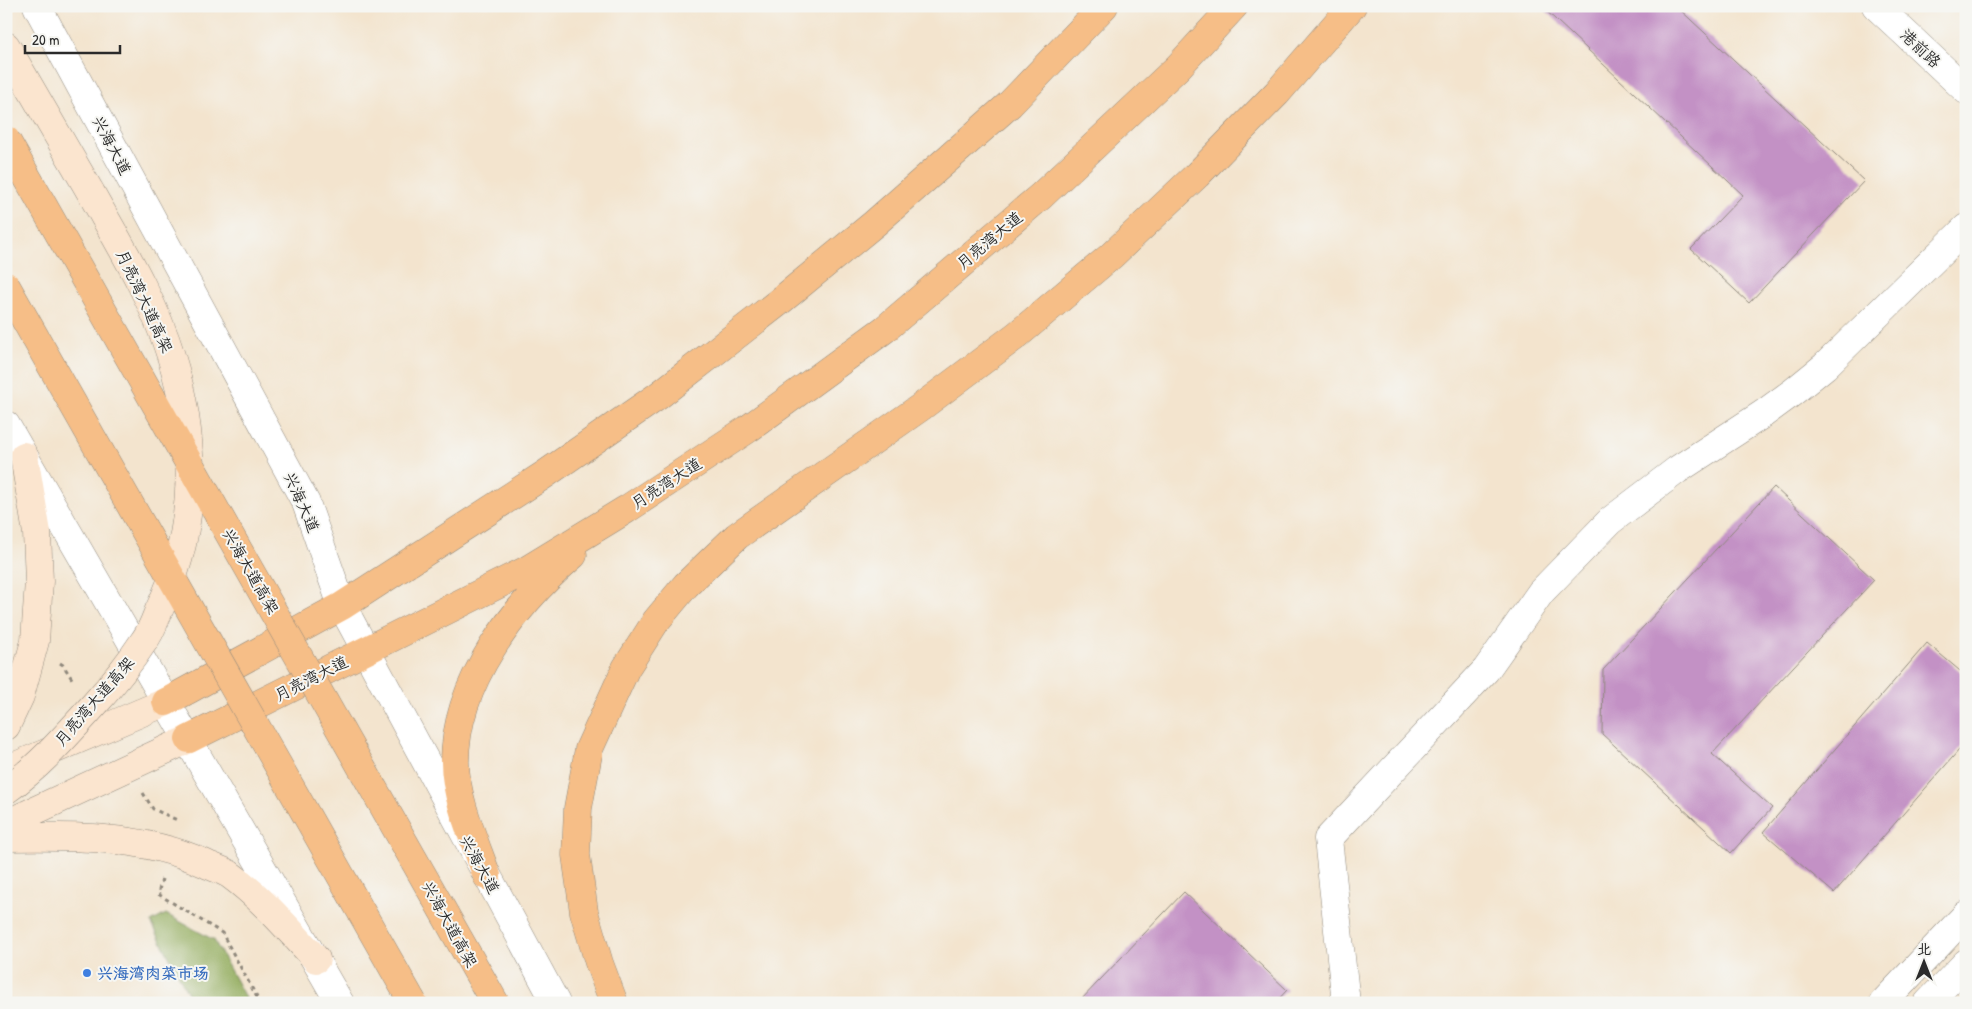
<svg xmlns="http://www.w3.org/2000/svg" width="1972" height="1009" font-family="'Patrick Hand','LXGW WenKai TC',sans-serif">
  <rect width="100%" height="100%" fill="#f6f6f2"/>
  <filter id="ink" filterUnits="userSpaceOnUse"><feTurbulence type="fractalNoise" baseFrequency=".02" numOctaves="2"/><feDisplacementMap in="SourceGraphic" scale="10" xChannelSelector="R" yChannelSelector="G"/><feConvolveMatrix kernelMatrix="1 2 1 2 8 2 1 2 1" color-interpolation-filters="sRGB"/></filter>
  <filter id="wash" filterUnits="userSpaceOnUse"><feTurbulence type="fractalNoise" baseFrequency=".0096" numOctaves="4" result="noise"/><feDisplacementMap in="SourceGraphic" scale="20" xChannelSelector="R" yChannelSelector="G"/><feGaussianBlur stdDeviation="1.12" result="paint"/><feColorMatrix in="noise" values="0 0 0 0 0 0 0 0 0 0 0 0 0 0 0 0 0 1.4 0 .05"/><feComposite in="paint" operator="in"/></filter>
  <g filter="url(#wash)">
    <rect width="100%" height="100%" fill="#f3e4ce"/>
    <path fill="#94ad60" stroke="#606c46" d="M166,914L214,940L248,1003H193L151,922Z"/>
    <g id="blocks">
      <path fill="#c391c5" d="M1541,6H1676L1864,181L1749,303L1691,249L1743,195Z
        M1774,487L1874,580L1712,754L1772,808L1731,853L1602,734L1603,670Z
        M1927,643L1966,676V742L1834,893L1763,832Z
        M1184,892L1287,990L1275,1003H1078Z"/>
    </g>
  </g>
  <g filter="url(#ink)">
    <use href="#blocks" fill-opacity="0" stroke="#8f887c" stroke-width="1"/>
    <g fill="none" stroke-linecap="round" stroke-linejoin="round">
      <defs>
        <path id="minor" d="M1346,1003L1328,839L1486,670L1541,592L1610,521L1677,470L1763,414L1793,392L1825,366L1966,228"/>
        <path id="tertiary" d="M37,6L306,503L342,606L556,1003
          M1876,6L1966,90
          M6,425L340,1003
          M1883,1003L1966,915
          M1928,1003L1966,963"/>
        <path id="secondary" d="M6,46L91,193
          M6,726L20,696L35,641L39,581L37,533L24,456
          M6,770L166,702
          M6,824L189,739
          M6,837C72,836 143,835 204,863C212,867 222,870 229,874C262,898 288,929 316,959"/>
        <path id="primary" d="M166,702L342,606L544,475L658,396L779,302L875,223L1010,104L1104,6
          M189,739L527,570L627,509L748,429L885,329L1041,196L1178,67L1234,6
          M487,876C475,842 455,798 455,762C455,682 515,605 573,555
          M614,1003L599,963L584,912L576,855L578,808L589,749L626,668L656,621L686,585L737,536L921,407L1017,335L1111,256L1197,175L1277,93L1352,6"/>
      </defs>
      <use href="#minor" stroke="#8f887c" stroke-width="29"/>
      <use href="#tertiary" stroke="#8f887c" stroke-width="29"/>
      <use href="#secondary" stroke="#8f887c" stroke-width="29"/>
      <use href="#primary" stroke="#8f887c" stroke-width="29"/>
      <path stroke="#8f887c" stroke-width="3" stroke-dasharray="4 4" stroke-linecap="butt" d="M60,663L63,665L74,682
        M143,793L153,809L177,820
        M162,879L158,894L222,933L260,1003"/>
      <use href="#minor" stroke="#fff" stroke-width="28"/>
      <use href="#tertiary" stroke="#fff" stroke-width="28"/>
      <use href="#secondary" stroke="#fbe5cf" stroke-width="28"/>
      <use href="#primary" stroke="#f6be87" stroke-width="28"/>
      <defs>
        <path id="secondary-bridge" d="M6,790C39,767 66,736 93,706C111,686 129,664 144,641C151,632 155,620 159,610C198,530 197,440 171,356C153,298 120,245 91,193"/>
        <path id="primary-bridge" d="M6,140L495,1003
          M6,286L413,1003"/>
      </defs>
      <use href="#secondary-bridge" stroke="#8f887c" stroke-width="29" stroke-linecap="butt"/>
      <use href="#primary-bridge" stroke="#8f887c" stroke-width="29" stroke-linecap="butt"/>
      <use href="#secondary-bridge" stroke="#fbe5cf" stroke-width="28"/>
      <use href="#primary-bridge" stroke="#f6be87" stroke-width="28"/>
    </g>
  </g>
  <circle fill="#3f7fe0" stroke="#f6f6f2" stroke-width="2" cx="87" cy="973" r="5"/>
  <g text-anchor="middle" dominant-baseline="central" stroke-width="4" stroke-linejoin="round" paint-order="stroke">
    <g font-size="16" fill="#2b2b2b" stroke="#f6f6f2">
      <text transform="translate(1921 48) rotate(43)">港前路</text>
      <text transform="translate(112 145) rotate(62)">兴海大道</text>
      <text transform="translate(989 240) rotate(-40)">月亮湾大道</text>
      <text transform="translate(145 301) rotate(65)">月亮湾大道高架</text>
      <text transform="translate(666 483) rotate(-33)">月亮湾大道</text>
      <text transform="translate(302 502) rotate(66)">兴海大道</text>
      <text transform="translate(251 571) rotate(60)">兴海大道高架</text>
      <text transform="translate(311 678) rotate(-27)">月亮湾大道</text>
      <text transform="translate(94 701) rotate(-49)">月亮湾大道高架</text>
      <text transform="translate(480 864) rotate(61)">兴海大道</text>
      <text transform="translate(450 924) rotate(61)">兴海大道高架</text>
    </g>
    <g font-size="16" font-weight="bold" fill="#366cbe" stroke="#f6f6f2" text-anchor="start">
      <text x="97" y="973">兴海湾肉菜市场</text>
    </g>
  </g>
  <rect width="1972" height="1009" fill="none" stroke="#f6f6f2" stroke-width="25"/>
  <g transform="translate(1924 962)" stroke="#f6f6f2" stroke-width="4" paint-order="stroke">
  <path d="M0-4L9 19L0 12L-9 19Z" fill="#2b2b2b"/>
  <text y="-8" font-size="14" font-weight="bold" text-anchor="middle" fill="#2b2b2b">北</text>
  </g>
  <path d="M25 45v8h95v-8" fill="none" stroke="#2b2b2b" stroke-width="2.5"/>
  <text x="32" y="45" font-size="15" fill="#2b2b2b" stroke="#f6f6f2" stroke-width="4" paint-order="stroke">20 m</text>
</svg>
